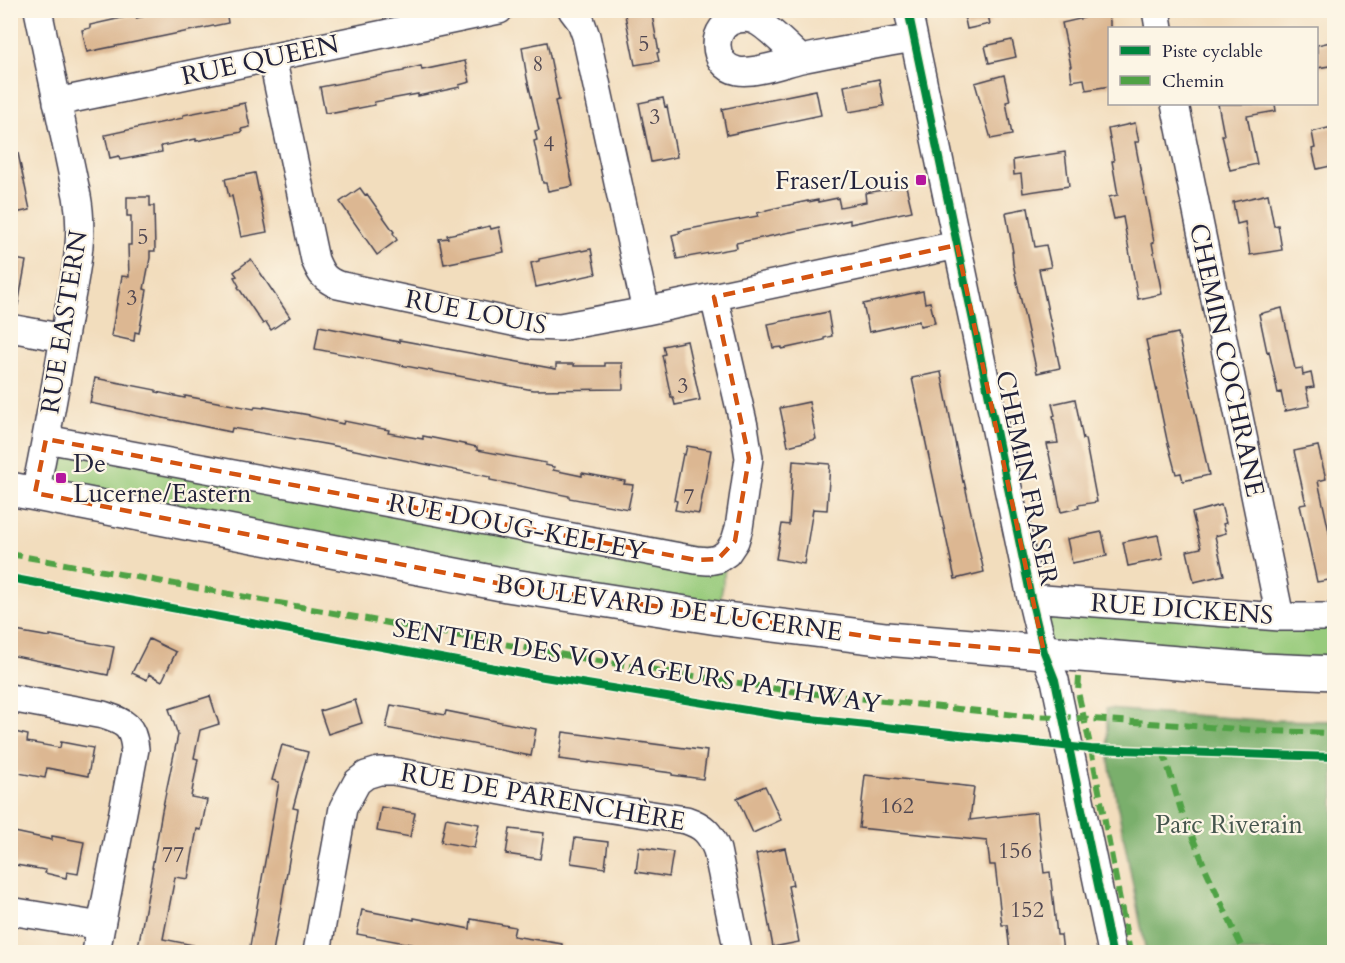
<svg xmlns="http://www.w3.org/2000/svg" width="1345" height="963" font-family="Cardo,serif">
  <rect width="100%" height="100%" fill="#fcf5e5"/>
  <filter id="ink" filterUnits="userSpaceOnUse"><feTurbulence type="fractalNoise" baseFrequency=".0167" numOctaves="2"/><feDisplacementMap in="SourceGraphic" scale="12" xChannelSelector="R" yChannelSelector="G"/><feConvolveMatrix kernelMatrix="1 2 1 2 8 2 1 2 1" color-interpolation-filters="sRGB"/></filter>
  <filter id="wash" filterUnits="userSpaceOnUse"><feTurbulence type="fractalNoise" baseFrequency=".008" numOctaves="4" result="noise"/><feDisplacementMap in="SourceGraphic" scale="24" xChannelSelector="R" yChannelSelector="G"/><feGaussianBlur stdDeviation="1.35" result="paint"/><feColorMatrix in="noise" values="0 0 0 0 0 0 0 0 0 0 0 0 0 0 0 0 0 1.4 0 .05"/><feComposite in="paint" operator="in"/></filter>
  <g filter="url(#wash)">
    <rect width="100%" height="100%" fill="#f2ddbd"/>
    <path fill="#98cb7c" stroke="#5d765c" stroke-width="1.5" d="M46,439L727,553L718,618L35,493Z
      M1031,598L1334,617V673L1044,652Z"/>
    <path fill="#7aaf6c" stroke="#4e6854" stroke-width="1.5" d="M1106,709L1259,720L1334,721V952H1146L1109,762Z"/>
    <g id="blocks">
      <path fill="#dcb792" d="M172,10H226L228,23L87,52L82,30L90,28V25L135,15L136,18Z
        M624,10H651L659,52L657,53L659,61L635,65Z
        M963,10H987L990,24L967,29Z
        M1086,10H1107L1110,21V86L1086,90L1084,79L1072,81L1070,66H1071L1062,23L1084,18V16H1087Z
        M1012,40L1016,57L989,63L985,46Z
        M1335,41V65L1317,68V45Z
        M547,42L559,100L555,101L573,186L548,191L546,183H543L534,141L537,140L535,131L539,130L527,78L522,47Z
        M465,61L470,82L459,85L460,87L418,96V94L374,102L375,105L334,113V112L325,113L320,87L404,71V70L421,66L422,70Z
        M1004,75L1010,101L1006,102L1012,135L991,139L975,83Z
        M879,79L884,106L849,112L844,86Z
        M816,90L821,115L727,135L722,109Z
        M663,98L665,107L667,106L677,157L651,162L639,103Z
        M245,103L250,127L241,129L242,132L196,141V139L161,146L162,152L120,160L119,156L110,158L105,135L183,118V115Z
        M1218,104H1275L1276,111L1247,116L1257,164L1230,170L1222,135H1224Z
        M1135,123L1139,142H1135L1154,242L1152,243L1162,294L1138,299L1123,217L1114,219L1109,197L1118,195L1112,161H1114L1108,129Z
        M1332,127L1335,139V165L1317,169L1312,149L1315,148L1312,132Z
        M1065,152L1069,186L1023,193L1021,174L1014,175L1013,160Z
        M18,153L30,210L10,214V154Z
        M255,173L267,232L241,237L232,196L229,197L225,179Z
        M906,186L912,211L850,224V220L736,243L737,248L677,259L672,235L680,233L679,231L758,216L757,213L766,211V210L808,201V202L818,200V202L838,198L840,207L866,202L865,193Z
        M360,188L365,195L367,194L394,232L393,233L397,240L377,255L340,202Z
        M1268,194L1274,226L1278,225L1282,250L1250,255L1245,222L1237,224L1233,202Z
        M127,197H150V206H154L155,251H150V258L144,289L147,290L139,333L135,332L134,341L111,336L122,276L129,277L128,245H131V216H127Z
        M1028,208L1035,247L1046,245L1051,267L1039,269L1060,368L1037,373L1013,264L1012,252H1013L1006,213L1007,212Z
        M490,226L491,229L499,227L504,252L444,264L439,239L448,238L447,235Z
        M591,249L596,274L536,287L531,263L539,261V259L581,250L582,251Z
        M10,258L26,261L18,305H10Z
        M251,259L290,317L271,330L266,322L263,324L238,287L239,286L234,277L237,276L234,272Z
        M923,291L925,303L930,302L935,323L920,326L919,321L869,332L863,304Z
        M1282,308L1295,369L1302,368L1303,375L1311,373L1314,387L1306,388L1310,406L1285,411L1281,392L1278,393L1269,351L1267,352L1259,314Z
        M828,312L832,336L824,338V340L782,349V347L773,348L768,324Z
        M319,326L399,342V340L556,369V364H574V366H605V363H622L623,389L533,390L315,349Z
        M1178,333L1209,475L1183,481L1181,473L1176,474L1167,440L1146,340Z
        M687,341L700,400L675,405L673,397H671L662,355L665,354L663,346Z
        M941,372L963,482L964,481L984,572L955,579L912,378Z
        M95,378L156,390V392L185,398V396L254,409L255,407L264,408V407L309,415V416L343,424L344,421L389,430L388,433L423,439V436L468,445L477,447V450L546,463L545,465L554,467L553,470L582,476V473L625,481L624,484L633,485L628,509L569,498V496L490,480V477L330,445L232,428L231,432L90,403Z
        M1075,399L1083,439H1085L1097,502L1078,505L1079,508L1061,512L1047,444L1058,443L1053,416L1055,415L1052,404Z
        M809,402L816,439L788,446L780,408Z
        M687,446L711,450L699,514L675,510L677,501L674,500L683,454L685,455Z
        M1318,446L1326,479L1318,481L1335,559V579L1317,582L1300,505L1306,504L1294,451Z
        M793,461L830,464L827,510L813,509L804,564L776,559L782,524L789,525Z
        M1221,505L1226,523L1223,524L1226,533L1215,536L1224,575L1194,582L1187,551L1201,548L1192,513Z
        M1102,532L1107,556L1072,563L1067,539Z
        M1158,535L1163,559L1128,566L1123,542Z
        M10,630L50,637V635L114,647L108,675L10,655Z
        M149,639L176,652L162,681L149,674L147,680L132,673Z
        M210,696L219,724L200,730L194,758L198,759L191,797L207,800L201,830L197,829L188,879L175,877L163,939L193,945L192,952H137L153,868H152L162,811L178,735L169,709Z
        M355,700L362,723L328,734L320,711Z
        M391,705L445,715L446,711L536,729L531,756L500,750V749L386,728Z
        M10,731L28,735L27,742L60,748L61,742L93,748L88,776L47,768L45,778L13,772L17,754L10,753Z
        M563,732L707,751L703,779L672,775V773L589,762V763L559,759Z
        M282,745L308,752L293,808L298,809L273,952H249L279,782L272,780Z
        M865,775L974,787L970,820L1037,812L1044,873L1050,872L1057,935H1061L1063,952H1010L1007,925H1002L995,865H990L987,841L859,828Z
        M765,786L781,820L753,833L737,798Z
        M381,807L415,813L410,837L377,831Z
        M446,818L479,824L474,848L441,842Z
        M510,829L544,833L540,859L506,854Z
        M10,831L52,840V836L84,842L78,874L67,872L66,878L45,873L46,870L10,864Z
        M575,838L608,842L605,868L571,863Z
        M639,847L673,852L669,877L636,872Z
        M785,848L793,885L788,886L799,942L773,947L767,915H768L756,854Z
        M362,910L414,920V918L470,929L471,919L515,927L513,936L562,944V952H453L357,934Z"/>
    </g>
  </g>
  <g filter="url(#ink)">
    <use href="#blocks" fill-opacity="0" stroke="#413e4e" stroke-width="1.5"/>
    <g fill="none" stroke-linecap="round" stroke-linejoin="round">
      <defs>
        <path id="minor" d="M572,10L581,22L586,36L646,311
          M908,10L1031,598L1044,652L1055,680L1112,952
          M1156,10L1159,28
          M272,57L315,260C321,274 324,279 338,285L531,326L560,327L646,311L957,245
          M801,59C789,49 769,27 756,21C751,18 743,18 738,19C709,25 711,66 738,71C754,74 784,63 801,59C838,51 875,45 913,38
          M57,102L499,10
          M1175,104L1280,617
          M10,328L64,338
          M46,439L696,560L708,561L718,559L727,553L735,541L739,528L749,458L744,426L714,297
          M35,493C47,436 57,378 67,320C74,279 85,238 77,196L38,10
          M1031,598L1280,617H1334
          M10,698L103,715C125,722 133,726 135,749L96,952
          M10,911L101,926
          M317,952L343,808L357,782L366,775L379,771H393L545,799L686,820C704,826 710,833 717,850L738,952"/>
        <path id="major" d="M10,489L507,585L718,618L886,639L1263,670L1334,673"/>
      </defs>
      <use href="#minor" stroke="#413e4e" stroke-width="30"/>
      <use href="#major" stroke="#413e4e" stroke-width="36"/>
      <use href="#minor" stroke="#fff" stroke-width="27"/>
      <use href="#major" stroke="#fff" stroke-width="33"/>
      <path stroke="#50a245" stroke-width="6" stroke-dasharray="12 6" stroke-linecap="butt" d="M10,554L586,659L790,691L1025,716L1062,717L1267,731L1334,733
        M1079,677L1078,692L1091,749L1130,952
        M1163,751L1181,810L1207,872L1244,952"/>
      <defs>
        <path id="cycleway" d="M908,10L1031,598L1044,652L1055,680L1112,952
          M10,578L538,676L783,716L1091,749L1334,757"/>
      </defs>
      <use href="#cycleway" stroke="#fcf5e5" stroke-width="11"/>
      <use href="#cycleway" stroke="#00873e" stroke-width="8"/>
    </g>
  </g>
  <path fill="none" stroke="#d45411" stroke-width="4.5" stroke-dasharray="12 8" stroke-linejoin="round" d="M957,245L1044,652L886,639L507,585L35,493L46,439L696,560L718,559L735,541L749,458L714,297Z"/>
  <g fill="#b5179e" stroke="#fcf5e5" stroke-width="2">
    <rect x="915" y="174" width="12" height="12" rx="3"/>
    <rect x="55" y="472" width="12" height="12" rx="3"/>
  </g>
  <g text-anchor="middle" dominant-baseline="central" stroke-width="4.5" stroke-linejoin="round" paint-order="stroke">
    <g font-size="22" fill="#504751">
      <text x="644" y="44">5</text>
      <text x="538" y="64">8</text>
      <text x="655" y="117">3</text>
      <text x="549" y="144">4</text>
      <text x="143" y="237">5</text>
      <text x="132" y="298">3</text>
      <text x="683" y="386">3</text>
      <text x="689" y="497">7</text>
      <text x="897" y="806">162</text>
      <text x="1015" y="851">156</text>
      <text x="173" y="855">77</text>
      <text x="1027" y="910">152</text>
    </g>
    <g font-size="26" fill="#22223b" stroke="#fcf5e5">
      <text transform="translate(260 60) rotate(-12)">RUE QUEEN</text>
      <text transform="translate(476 312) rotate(11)">RUE LOUIS</text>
      <text transform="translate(64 322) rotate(-81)">RUE EASTERN</text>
      <text transform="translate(1227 360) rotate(78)">CHEMIN COCHRANE</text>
      <text transform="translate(1027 478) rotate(78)">CHEMIN FRASER</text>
      <text transform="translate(517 527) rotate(11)">RUE DOUG-KELLEY</text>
      <text transform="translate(669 608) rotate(8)">BOULEVARD DE LUCERNE</text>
      <text transform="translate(1182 609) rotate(4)">RUE DICKENS</text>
      <text transform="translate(637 666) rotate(9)">SENTIER DES VOYAGEURS PATHWAY</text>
      <text transform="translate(543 797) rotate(10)">RUE DE PARENCHÈRE</text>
    </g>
    <g font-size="26" fill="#22223b" stroke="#fcf5e5" text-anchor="end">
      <text x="909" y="180">Fraser/Louis</text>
      <text x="73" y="463" text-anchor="start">De<tspan x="73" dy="30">Lucerne/Eastern</tspan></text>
    </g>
    <g font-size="26" fill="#45554e" stroke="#fcf5e5">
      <text x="1229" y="824">Parc Riverain</text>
    </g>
  </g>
  <rect width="1345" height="963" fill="none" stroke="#fcf5e5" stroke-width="36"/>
  <rect x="1108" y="27" width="210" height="78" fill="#fcf5e5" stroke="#a5a1a1" stroke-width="1.5"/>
  <rect x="1120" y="46" width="30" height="9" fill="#00873e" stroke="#a5a1a1" stroke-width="1.5"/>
  <text x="1162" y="57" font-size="18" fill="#22223b">Piste cyclable</text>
  <rect x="1120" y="76" width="30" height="9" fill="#50a245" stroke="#a5a1a1" stroke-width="1.5"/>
  <text x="1162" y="87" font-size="18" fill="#22223b">Chemin</text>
</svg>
